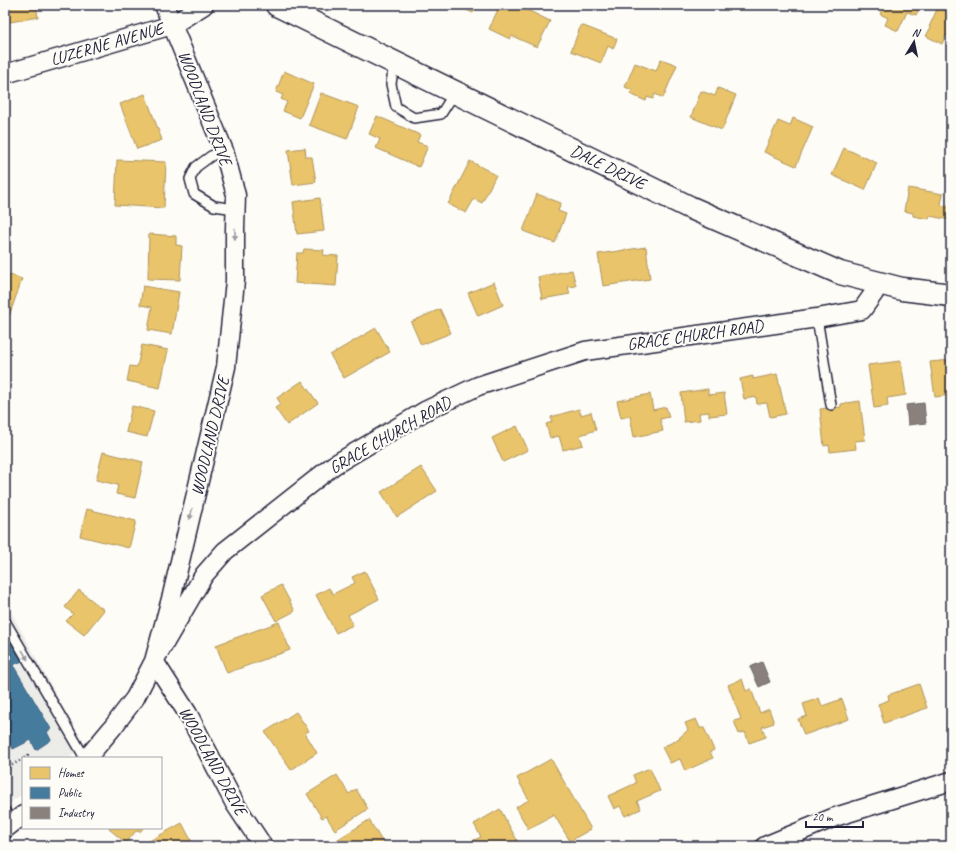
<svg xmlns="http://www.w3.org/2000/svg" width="956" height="851" font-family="Caveat,sans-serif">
  <rect width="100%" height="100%" fill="#fdfcf7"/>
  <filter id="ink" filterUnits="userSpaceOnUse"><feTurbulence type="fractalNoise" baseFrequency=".025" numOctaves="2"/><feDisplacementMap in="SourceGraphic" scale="8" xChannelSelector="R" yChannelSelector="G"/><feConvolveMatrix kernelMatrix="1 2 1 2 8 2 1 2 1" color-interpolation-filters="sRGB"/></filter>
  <g filter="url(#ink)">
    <path fill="#ecece9" d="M5,601L83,744L70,758H23V794L5,806Z"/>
    <path fill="#e9c46a" stroke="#ad935c" d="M5,5H36L38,17L5,23Z
      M68,5H78L69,8Z
      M455,5H477L473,13Z
      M500,5H522L521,7L550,21L537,47L512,36L510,39L489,29Z
      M884,5H921L916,15L907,12L898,31L885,25L888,18L880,14Z
      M938,7L951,14V37L946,35L942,44L926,36L931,27H929Z
      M581,25L617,39L613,49L608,46L601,63L571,51Z
      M661,59L677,65L663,98L655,94L653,99L647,97L646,101L630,94L632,90L625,87L635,63L656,71Z
      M284,71L314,84L300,118L283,111L287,102L281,99L283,95L276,92Z
      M718,88L736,95L722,130L691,117L701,91L715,96Z
      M321,93L359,107L347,139L309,125Z
      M145,94L162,140L137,149L120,104Z
      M377,116L420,135L417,142L428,146L419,167L376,148L380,139L369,134Z
      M793,118L813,127L796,166L764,152L778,121L790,126Z
      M305,148L306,157H312L316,182L293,185L288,150Z
      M844,148L877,163L865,190L832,175Z
      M117,160L166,162L164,208L115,205Z
      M470,161L496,175L482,203L474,199L466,213L448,204Z
      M908,188L943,194L941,205L951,207L950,220L930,216L929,219L913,216V213L904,211Z
      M537,194L561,203L558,211L566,214L555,243L523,231Z
      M320,198L324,231L297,234L293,202Z
      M149,234L176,236V245L182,246L180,280L148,279Z
      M646,247L650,279L603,286L598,254Z
      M304,249L324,250L323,255L338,256L336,286L295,283L297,253H303Z
      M572,270L576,286L568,287L570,294L542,299L538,277Z
      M5,273L22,279L6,325L5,324Z
      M494,282L503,305L478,316L468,293Z
      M143,286L179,292L172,334L148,330L152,307L140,305Z
      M440,309L451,333L421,345L411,322Z
      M376,328L390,352L344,378L330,355Z
      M142,345L168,350L160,388L127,381L130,366L137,367Z
      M951,360V395L935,397L930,362Z
      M901,361L906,395L887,398L888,406L874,408L868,365Z
      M777,374L786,414L770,417L767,403L757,404L756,397L744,399L740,379L753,376V379Z
      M302,381L318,403L287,425L275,408L281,404L277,398Z
      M708,389V395L724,393L727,414L709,416V412L699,413L700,420L684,422L681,393Z
      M650,394L653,410L666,407L669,417L660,419L663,431L634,437L630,416L621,418L617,401Z
      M860,401L865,440L855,441L856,449L830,452L829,445L824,446L820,409L841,407V404Z
      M132,406L154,411L147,437L126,432Z
      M579,409L581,415L591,412L596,430L580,435L583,445L563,450L559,436L550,438L546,424L552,422L551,417Z
      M517,426L528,450L503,462L492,438Z
      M103,452L143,462L135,498L116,494L118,485L96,480Z
      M421,467L437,491L397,517L381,492Z
      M87,509L136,521L129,548L80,536Z
      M365,571L379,599L348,615L353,625L336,633L316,595L329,588L333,594L355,583L352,577Z
      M281,585L295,611L276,621L262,595Z
      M79,590L104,610L84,635L66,621L73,614L65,607Z
      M279,622L290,650L227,673L216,645Z
      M742,679L746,691L751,689L760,713L769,709L774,723L762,727L766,737L749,743L745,732L739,734L734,721L741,719L728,685Z
      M919,684L927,708L884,723L878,704L889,700L888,695Z
      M819,698L822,706L842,699L849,719L804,735L798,719L807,716L803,704Z
      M296,712L309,731L305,733L317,753L291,770L265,732Z
      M696,719L700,728H704L714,750L710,752L713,758L685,771L680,759L670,763L662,747L680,739L679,738L688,730L685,723Z
      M551,759L591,829L570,841L554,815L528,829L516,807L529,800L517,778Z
      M650,768L660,791L637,801L641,809L625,816L620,806L614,809L608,796L636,783L633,775Z
      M337,775L349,794L356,789L368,809L335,830L326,816L322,818L307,794Z
      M500,809L520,846H472L470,842L481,837L474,824Z
      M369,820L385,846H338L335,841Z
      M182,823L194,846H145L144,844Z
      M110,828H143L140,832L136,831L126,843L109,829Z"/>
    <path fill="#457b9d" stroke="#3a6080" d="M5,627L25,660L13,665L51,729L47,732L51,740L36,750L31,740L13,749L5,736Z"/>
    <path fill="#8a817c" stroke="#6b6468" d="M924,403L926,423L908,425L906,405Z
      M762,662L770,682L759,687L750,667Z"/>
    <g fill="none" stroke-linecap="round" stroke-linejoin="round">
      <defs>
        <path id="lane" d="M394,63L391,84L396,107L414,118L441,114L455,92
          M224,151L211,156L196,167L190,179L194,194L214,206L235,209
          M817,318L831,405
          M5,621L85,758
          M5,811L12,824"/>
        <path id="street" d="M164,5L224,151L236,195L235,229V281L226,367L172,595L154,661L188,714L235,804L263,846
          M5,74L172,25L204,5
          M87,758L113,727L135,698L154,661L204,575L225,551L334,465L425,411L478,386L585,351L817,318L862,310L874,293L879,283
          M5,829L23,815
          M765,846L835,817L951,781"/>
        <path id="secondary" d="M277,5L689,207L840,273L902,289L951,295"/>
      </defs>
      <use href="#lane" stroke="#22223b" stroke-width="12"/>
      <use href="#street" stroke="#22223b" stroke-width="21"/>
      <use href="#secondary" stroke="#22223b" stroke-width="25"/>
      <path stroke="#22223b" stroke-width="2.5" stroke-dasharray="1 3" stroke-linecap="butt" d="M24,758L28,756L29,758
        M5,769L23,759"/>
      <use href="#lane" stroke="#fdfcf7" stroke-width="9"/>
      <use href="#street" stroke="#fdfcf7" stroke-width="18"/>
      <use href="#secondary" stroke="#fdfcf7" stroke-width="22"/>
    </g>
    <defs><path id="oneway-solid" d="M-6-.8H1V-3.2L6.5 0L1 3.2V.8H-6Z"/></defs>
    <g fill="#9a9aa2">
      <use href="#oneway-solid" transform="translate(235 234) rotate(90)"/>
      <use href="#oneway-solid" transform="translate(191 514) rotate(103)"/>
      <use href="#oneway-solid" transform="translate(25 655) rotate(60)"/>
    </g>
  </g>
  <g text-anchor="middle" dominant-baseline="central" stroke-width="4" stroke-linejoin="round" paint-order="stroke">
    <g font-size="17" fill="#22223b" stroke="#fdfcf7">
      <text transform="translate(107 44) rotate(-16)">LUZERNE AVENUE</text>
      <text transform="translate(205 108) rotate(69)">WOODLAND DRIVE</text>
      <text transform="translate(608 167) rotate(26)">DALE DRIVE</text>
      <text transform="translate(695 335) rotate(-8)">GRACE CHURCH ROAD</text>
      <text transform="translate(390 435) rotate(-30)">GRACE CHURCH ROAD</text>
      <text transform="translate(210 436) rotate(-77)">WOODLAND DRIVE</text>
      <text transform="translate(213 761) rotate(61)">WOODLAND DRIVE</text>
    </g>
  </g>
  <rect width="956" height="851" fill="none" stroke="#fdfcf7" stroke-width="20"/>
  <rect x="10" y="10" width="936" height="831" fill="none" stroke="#22223b" stroke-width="1.5" filter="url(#ink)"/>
  <rect x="22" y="757" width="140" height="72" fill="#fdfcf7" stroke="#a5a5ac"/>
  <rect x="30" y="767" width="20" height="12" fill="#e9c46a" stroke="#a5a5ac"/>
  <text x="58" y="777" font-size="12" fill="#22223b">Homes</text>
  <rect x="30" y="787" width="20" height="12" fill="#457b9d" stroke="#a5a5ac"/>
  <text x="58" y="797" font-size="12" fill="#22223b">Public</text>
  <rect x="30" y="807" width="20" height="12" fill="#8a817c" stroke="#a5a5ac"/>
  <text x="58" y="817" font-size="12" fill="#22223b">Industry</text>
  <g transform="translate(914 42) rotate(10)" stroke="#fdfcf7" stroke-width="3" paint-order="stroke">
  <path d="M0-3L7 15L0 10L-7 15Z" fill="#22223b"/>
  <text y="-6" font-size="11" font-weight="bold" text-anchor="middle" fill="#22223b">N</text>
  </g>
  <path d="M806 821v6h57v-6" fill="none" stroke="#22223b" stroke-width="2"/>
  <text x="812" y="821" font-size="12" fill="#22223b" stroke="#fdfcf7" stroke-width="3" paint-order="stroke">20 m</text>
</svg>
